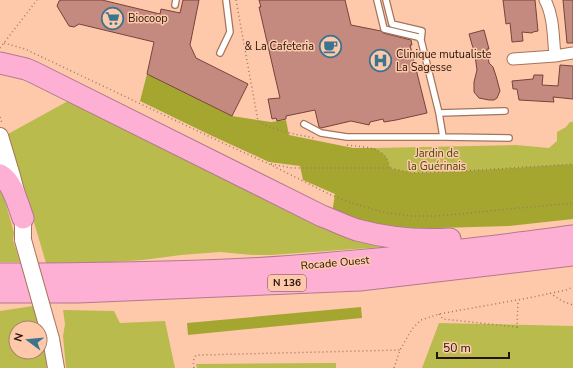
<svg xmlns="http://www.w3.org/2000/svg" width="573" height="368" font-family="'Nunito Sans',sans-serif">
  <rect width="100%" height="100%" fill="#fec9ab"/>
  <path fill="#b9bb4c" d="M68,101L397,246L271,255H252L220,252L181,255L143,260L112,262L46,263L8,134Z
    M570,122H573V164L448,172L413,173L390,168C388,158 383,153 375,148L516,145L549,148L557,141V132L566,127Z
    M0,185L2,190L14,233L13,240L20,262H0Z
    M33,306L39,328H16V352H40V331L44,349L47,368H0V311Z
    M63,310L114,311L120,323L165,321L175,368H66L63,336L65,324Z
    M439,323L573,326V368H422Z
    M336,363V368H197L196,364Z"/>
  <path fill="#a5a630" d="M147,74L232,116L271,122L286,120L289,135L353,148H375L383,154L387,158L390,168L413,173L448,172L573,164V219L509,226L404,229L379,226L332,213L335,194L303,180L300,166L269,162L208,134L140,101Z
    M361,307L362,318L188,335L187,323Z"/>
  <path fill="#c48a80" stroke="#76433b" d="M61,0H102L160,14L161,9L180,13L183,0H199L190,45L196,58L248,84L232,116L147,74L154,42L79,24L74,27L69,26L57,6L59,1Z
    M259,0H345L351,25L381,31L383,33L411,40L412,45H410L427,113L396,120L384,122L383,119L370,122L369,125L351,121L321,128L319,127L315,110L286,116V119L277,121L276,118L272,119L268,99L280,98L259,7H261Z
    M503,0H535L538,31L533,32L532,33L522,32L523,41L512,42L510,23L506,24Z
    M563,0H573V43H567Z
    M484,30L489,49H487L489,63L493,67L496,76L500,91L497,98L494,100H489L479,98L474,92V82L477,70L475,56L470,53L473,48L469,34Z
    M560,65L573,66V99L553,97L554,102L519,100L517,89H513L512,81L533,79L534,75H543L542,85L558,86Z"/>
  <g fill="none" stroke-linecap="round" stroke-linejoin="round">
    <defs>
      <path id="lane" d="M377,0L384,29L418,37L421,40L422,31L392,24L386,0
        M175,5L176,0
        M220,53L230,32L226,0
        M439,113L505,111
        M304,124L321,133L347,137H443L439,113L421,40
        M443,137L509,138"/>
      <path id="street" d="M545,0C554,17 553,37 555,56
        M513,59L555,56L573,53"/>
      <path id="secondary" d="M0,136L12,176L23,218V240
        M51,339L56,368"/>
      <path id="highway" d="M0,63L26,69L33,72L322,216C333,220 345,226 357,230C387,238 419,241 450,239
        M0,175C13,182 18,205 23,218
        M0,274C83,274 165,273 248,269C308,266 369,260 429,254C477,248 525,243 573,236
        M0,292H78L360,280L573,255"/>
    </defs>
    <use href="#lane" stroke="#a57459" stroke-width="8"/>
    <use href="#street" stroke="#a57459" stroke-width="13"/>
    <use href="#secondary" stroke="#a57459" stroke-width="18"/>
    <use href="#highway" stroke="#b2798d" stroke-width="23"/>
    <path stroke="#9e7863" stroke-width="1.5" stroke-dasharray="1 3" stroke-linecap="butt" d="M236,0L258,121C274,131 295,134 314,138
      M4,43L25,49L225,144L269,164L331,195L349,202L382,212L409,216H437L573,203
      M0,48L37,0
      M0,117L2,123
      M347,145C367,148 385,145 390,168
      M271,164L292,168H390L413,173L448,172L573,164
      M550,293L562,301L573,305
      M439,314L443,319L517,327L518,300
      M517,327V331
      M194,368C193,363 193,360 196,355H201L400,350
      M394,368L400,350L412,329L421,320L439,314L528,298L566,290L573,287"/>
    <use href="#lane" stroke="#fff" stroke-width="5.5"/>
    <use href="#street" stroke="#fff" stroke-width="11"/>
    <use href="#secondary" stroke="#fff" stroke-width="16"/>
    <use href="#highway" stroke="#feb0d4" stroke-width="21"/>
    <defs>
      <path id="secondary-bridge" d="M23,240L51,339"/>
    </defs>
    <use href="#secondary-bridge" stroke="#a57459" stroke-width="18" stroke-linecap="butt"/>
    <use href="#secondary-bridge" stroke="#fff" stroke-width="16"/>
  </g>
  <defs>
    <symbol id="supermarket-ring" viewBox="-11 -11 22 22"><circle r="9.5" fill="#fec9ab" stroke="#3b748e" stroke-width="1.5"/><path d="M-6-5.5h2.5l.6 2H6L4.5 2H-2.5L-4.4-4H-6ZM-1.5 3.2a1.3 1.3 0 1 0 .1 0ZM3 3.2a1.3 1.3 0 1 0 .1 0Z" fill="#3b748e"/></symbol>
    <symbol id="cafe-ring" viewBox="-11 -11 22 22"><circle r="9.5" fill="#fec9ab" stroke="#3b748e" stroke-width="1.5"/><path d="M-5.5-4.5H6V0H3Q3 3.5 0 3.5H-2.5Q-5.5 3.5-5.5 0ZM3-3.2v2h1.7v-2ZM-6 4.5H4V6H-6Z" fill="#3b748e"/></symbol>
    <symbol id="hospital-ring" viewBox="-11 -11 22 22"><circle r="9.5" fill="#fec9ab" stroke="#3b748e" stroke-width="1.5"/><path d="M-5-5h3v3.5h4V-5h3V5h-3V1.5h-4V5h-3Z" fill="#3b748e"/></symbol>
  </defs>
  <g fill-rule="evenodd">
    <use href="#supermarket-ring" x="100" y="6" width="25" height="25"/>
    <use href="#cafe-ring" x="318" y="34" width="25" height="25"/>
    <use href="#hospital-ring" x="368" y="48" width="25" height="25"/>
  </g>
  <g text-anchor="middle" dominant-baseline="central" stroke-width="3" stroke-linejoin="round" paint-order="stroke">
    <rect fill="#fec9ab" stroke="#664a39" stroke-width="1" x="268" y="275" width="38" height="16" rx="3"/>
    <g font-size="10" font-weight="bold" fill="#251308">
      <text x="287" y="283">N 136</text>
    </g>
    <g font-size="11" fill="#251308" stroke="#fec9ab" text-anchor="start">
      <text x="128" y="18">Biocoop</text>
      <text x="314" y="46" text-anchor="end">&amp; La Cafeteria</text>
      <text x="396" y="54">Clinique mutualiste<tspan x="396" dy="13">La Sagesse</tspan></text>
    </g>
    <g font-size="11" fill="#49490a" stroke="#fec9ab">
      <text x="437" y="153">Jardin de<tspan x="437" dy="13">la Guérinais</tspan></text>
    </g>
    <g font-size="11" fill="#251308" stroke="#fec9ab">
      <text transform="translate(335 263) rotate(-5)">Rocade Ouest</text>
    </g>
  </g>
  <g transform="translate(28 340) rotate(286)"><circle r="19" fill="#fec9ab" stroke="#a7806a"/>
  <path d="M0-3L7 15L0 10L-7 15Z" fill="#3b748e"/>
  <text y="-6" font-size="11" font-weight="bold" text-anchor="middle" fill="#251308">N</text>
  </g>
  <path d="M437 352v6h72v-6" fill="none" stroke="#251308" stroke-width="2"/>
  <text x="443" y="352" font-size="12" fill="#251308" stroke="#fec9ab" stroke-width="3" paint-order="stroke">50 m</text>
</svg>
